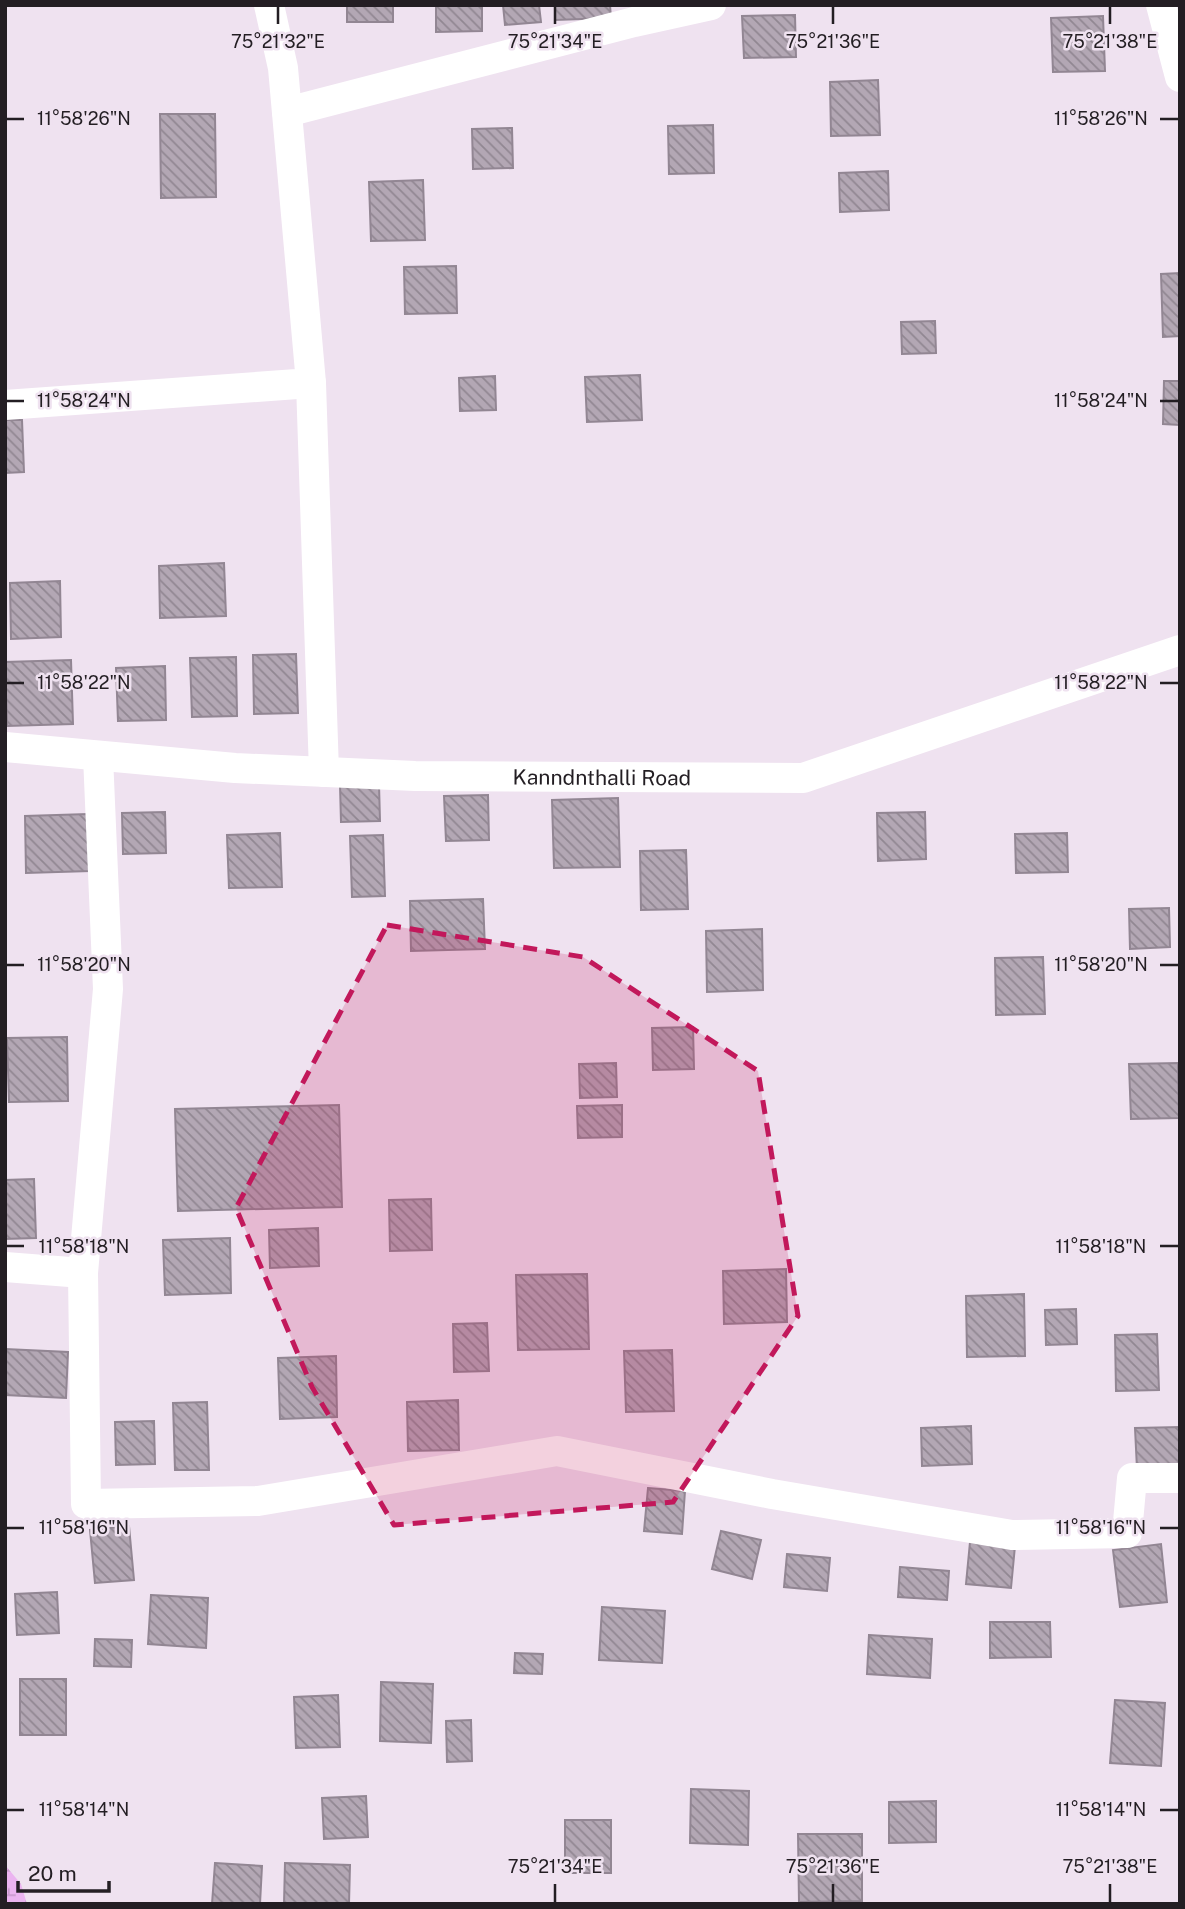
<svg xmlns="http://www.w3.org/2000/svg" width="1185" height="1909" font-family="'Public Sans',sans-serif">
  <defs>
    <pattern id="wetland-marsh" width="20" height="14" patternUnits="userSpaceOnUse" patternTransform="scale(1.75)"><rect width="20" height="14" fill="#ebb4f0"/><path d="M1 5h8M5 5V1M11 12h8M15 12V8" fill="none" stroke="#c99ace"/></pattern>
    <pattern id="building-back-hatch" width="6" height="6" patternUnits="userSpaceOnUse" patternTransform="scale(1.75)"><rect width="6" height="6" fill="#b3a7b4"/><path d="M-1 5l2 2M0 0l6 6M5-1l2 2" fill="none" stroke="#918792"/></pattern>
  </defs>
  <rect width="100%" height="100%" fill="#efe2f0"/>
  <path fill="url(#wetland-marsh)" d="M5,1865L21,1884L27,1904H5Z"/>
  <path fill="url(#building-back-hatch)" stroke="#928693" stroke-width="2" d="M347,5H393V22H347Z
    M436,5H482V31L436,32Z
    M503,5H539L541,22L505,25Z
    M555,5H610L611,18L555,20Z
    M795,15L796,57L744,58L742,16Z
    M1103,16L1105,71L1053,72L1051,18Z
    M878,80L880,135L831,136L830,82Z
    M160,114H215L216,197L161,198Z
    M713,125L714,173L669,174L668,126Z
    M512,128L513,168L473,169L472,129Z
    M888,171L889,210L840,212L839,173Z
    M423,180L425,240L371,241L369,182Z
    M456,266L457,313L405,314L404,267Z
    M1180,273V336L1163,337L1161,274Z
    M935,321L936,353L902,354L901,322Z
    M640,375L642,420L587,422L585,377Z
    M495,376L496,410L460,411L459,378Z
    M1164,381H1180V425L1163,424Z
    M5,420H22L24,472L5,473Z
    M224,563L226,616L160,618L159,566Z
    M60,581L61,637L11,639L10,583Z
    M296,654L298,713L254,714L253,655Z
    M236,657L237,716L192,717L190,658Z
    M71,660L73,724L7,726L5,662Z
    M165,666L166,720L118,721L116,668Z
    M379,784L380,821L341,822L340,785Z
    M488,795L489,840L446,841L444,796Z
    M618,798L620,867L554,868L552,800Z
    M165,812L166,853L123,854L122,813Z
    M925,812L926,859L878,861L877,813Z
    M88,814L90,871L26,873L25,816Z
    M280,833L282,887L229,888L227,835Z
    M1067,833L1068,872L1016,873L1015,834Z
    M383,835L385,896L352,897L350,836Z
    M686,850L688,909L641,910L640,851Z
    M483,899L485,949L411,951L410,901Z
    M1169,908L1170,947L1130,949L1129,909Z
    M762,929L763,990L707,992L706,931Z
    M1043,957L1045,1014L996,1015L995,958Z
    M693,1027L694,1069L653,1070L652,1028Z
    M67,1037L68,1101L9,1102L7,1038Z
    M616,1063L617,1097L580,1098L579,1064Z
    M1178,1063L1179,1118L1131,1119L1129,1064Z
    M339,1105L342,1207L178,1211L175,1109Z
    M622,1105V1137L578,1138L577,1106Z
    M34,1179L36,1238L5,1239V1180Z
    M431,1199L432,1250L390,1251L389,1200Z
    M318,1228L319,1266L270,1268L269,1230Z
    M230,1238L231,1293L165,1295L163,1240Z
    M786,1269L787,1322L724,1324L723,1271Z
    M587,1274L589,1349L518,1350L516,1275Z
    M1024,1294L1025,1356L967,1357L966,1296Z
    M1076,1309L1077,1344L1046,1345L1045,1310Z
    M487,1323L489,1371L454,1372L453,1324Z
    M1157,1334L1159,1390L1116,1391L1115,1335Z
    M5,1349L68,1352L66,1398L5,1395Z
    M672,1350L674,1411L626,1412L624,1351Z
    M336,1356L337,1417L280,1419L278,1358Z
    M458,1400L459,1450L408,1451L407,1402Z
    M207,1402L209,1470H175L173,1403Z
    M154,1421L155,1464L116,1465L115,1422Z
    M971,1426L972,1464L922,1466L921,1428Z
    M1180,1427V1468L1137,1469L1135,1428Z
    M648,1488L685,1491L682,1534L644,1531Z
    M129,1526L134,1580L95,1583L90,1530Z
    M721,1531L761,1540L752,1579L712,1569Z
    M970,1542L1015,1546L1011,1588L966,1584Z
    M1161,1544L1167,1602L1120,1607L1113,1550Z
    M787,1554L830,1558L827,1591L784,1587Z
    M900,1567L949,1571L947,1600L898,1597Z
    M57,1592L59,1633L17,1635L15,1594Z
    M151,1595L208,1598L206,1648L148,1644Z
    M602,1607L665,1611L662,1663L599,1660Z
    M990,1622H1050L1051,1657L990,1658Z
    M869,1635L932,1639L930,1678L867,1674Z
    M95,1639L132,1640L131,1667L94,1666Z
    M515,1653L543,1654L542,1674L514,1673Z
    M20,1679H66V1735H20Z
    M381,1682L433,1684L431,1743L380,1741Z
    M338,1695L340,1747L296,1748L294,1697Z
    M1115,1700L1165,1703L1161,1766L1110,1763Z
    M471,1720L472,1761L447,1762L446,1721Z
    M691,1789L749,1791L748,1845L690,1843Z
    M366,1796L368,1837L324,1839L322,1798Z
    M936,1801V1842L889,1843V1802Z
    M565,1820H611V1873H565Z
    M798,1834H862V1901L799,1902Z
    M215,1863L262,1866L260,1904H212Z
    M285,1863L350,1865L349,1904H284Z"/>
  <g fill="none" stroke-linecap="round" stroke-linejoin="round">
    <g stroke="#fff" stroke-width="30">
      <path d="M1161,5L1180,77"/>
      <path d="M287,112L634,22L711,5"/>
      <path d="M311,383L324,772"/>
      <path d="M5,405L311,383L283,68L269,5"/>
      <path id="s1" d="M5,747L235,768L415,776L803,778L1180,650"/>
      <path d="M5,1267L83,1273L86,1504L258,1501L557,1451L772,1494L1012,1535L1127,1533L1132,1478H1180"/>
      <path d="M83,1273L108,989L98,756"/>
    </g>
  </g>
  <path fill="#c2185b" fill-opacity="0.2" stroke="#c2185b" stroke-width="5" stroke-dasharray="14 9" stroke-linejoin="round" d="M387,925L583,957L758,1071L798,1316L673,1502L394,1525L312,1387L236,1208Z"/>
  <path fill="none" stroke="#231e23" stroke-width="2.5" d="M278,7V24M555,7V24M833,7V24M1110,7V24M7,119H24M1160,119H1178M7,401H24M1160,401H1178M7,683H24M1160,683H1178M7,965H24M1160,965H1178M7,1246H24M1160,1246H1178M7,1528H24M1160,1528H1178M7,1810H24M1160,1810H1178M555,1884V1902M833,1884V1902M1110,1884V1902"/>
  <g text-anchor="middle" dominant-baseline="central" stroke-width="5" stroke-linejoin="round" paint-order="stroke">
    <g font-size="21" fill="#231e23" stroke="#efe2f0">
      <text stroke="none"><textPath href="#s1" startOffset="598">Kanndnthalli Road</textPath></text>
    </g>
  </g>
  <g font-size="18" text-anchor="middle" fill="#231e23" stroke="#efe2f0" stroke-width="5" stroke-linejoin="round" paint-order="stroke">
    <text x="278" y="48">75°21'32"E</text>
    <text x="555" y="48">75°21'34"E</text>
    <text x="833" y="48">75°21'36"E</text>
    <text x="1110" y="48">75°21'38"E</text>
    <text x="84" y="125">11°58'26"N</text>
    <text x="1101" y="125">11°58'26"N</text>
    <text x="84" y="407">11°58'24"N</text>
    <text x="1101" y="407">11°58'24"N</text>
    <text x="84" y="689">11°58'22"N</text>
    <text x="1101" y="689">11°58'22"N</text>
    <text x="84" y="971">11°58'20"N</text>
    <text x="1101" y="971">11°58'20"N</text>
    <text x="84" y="1253">11°58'18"N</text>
    <text x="1101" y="1253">11°58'18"N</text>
    <text x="84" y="1534">11°58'16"N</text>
    <text x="1101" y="1534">11°58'16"N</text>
    <text x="84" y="1816">11°58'14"N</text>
    <text x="1101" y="1816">11°58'14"N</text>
    <text x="555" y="1873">75°21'34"E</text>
    <text x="833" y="1873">75°21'36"E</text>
    <text x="1110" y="1873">75°21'38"E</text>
  </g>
  <rect width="1185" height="1909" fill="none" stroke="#231e23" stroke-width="14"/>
  <path d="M18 1881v10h91v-10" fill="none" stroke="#231e23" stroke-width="3.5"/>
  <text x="28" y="1881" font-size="21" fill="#231e23" stroke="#efe2f0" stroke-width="5" paint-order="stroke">20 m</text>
</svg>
